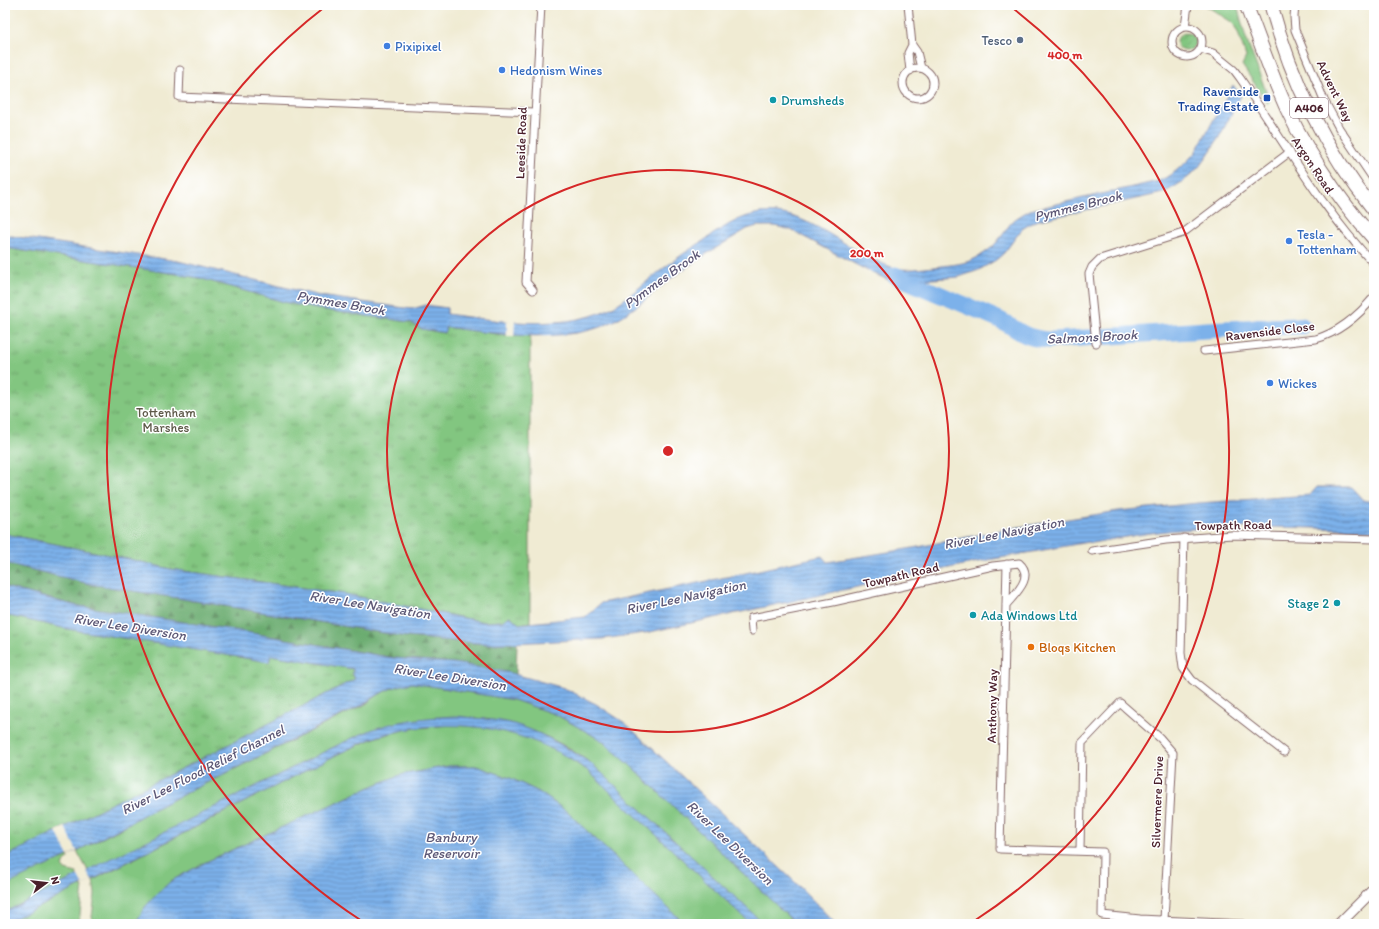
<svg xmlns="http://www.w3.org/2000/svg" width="1379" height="929" font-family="Itim,sans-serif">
  <defs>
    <pattern id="forest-firs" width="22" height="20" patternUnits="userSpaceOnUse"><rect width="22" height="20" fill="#69ab6e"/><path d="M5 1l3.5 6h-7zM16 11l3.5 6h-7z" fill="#588b5b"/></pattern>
    <pattern id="park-tufts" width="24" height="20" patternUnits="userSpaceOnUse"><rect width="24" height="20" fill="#82c680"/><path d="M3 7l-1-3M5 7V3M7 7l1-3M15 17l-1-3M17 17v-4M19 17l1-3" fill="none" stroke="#6ca069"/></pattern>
    <pattern id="garden-furrows" width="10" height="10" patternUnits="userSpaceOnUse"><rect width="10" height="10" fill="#82c680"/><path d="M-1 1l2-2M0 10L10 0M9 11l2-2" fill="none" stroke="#6ca069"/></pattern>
    <pattern id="water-rules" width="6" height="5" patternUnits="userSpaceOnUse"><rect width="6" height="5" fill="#7cb1ea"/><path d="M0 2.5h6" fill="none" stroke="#688fbe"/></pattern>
  </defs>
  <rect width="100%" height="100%" fill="#fff"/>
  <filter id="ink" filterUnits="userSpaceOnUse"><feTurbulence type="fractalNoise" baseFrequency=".025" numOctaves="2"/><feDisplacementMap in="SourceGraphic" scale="8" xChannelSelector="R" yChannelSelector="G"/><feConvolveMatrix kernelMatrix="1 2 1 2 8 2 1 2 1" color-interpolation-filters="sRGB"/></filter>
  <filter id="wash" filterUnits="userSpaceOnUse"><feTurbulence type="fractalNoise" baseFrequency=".012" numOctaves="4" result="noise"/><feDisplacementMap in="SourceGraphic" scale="16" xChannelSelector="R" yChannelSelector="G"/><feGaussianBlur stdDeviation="0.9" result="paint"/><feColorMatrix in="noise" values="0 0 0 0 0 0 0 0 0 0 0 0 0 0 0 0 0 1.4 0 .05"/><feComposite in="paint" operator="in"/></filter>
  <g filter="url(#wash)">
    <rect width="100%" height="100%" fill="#f0ebd3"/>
    <path fill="#82c680" stroke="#667256" d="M1205,5H1237L1246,38L1270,102L1268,104L1242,65L1246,57L1238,33L1233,23Z
      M413,683L514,700L557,715L601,740L630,765L796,924H764L592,764C582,757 572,750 561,744C503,712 436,710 373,730C360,734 347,741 334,747L88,871L77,851L118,830L148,812L366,704C382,691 393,686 413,683Z
      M449,725C488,726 527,733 561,753C570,759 578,765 587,770L751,924H685L566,811L539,792L510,778L476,766H449L400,775L370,787L206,862L171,881L145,907L135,924H91L95,894L93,880L340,753L377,737L408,729Z
      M68,856L69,857L62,866L65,870L77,873V877L5,912V886L28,873Z
      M80,886L83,887L79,924H5V923L45,904Z"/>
    <path fill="url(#forest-firs)" stroke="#5a654c" d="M5,563L90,584L202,602L408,637L487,644L517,643L516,675L454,663L394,658L234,630L73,605L5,587Z"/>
    <path fill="url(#park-tufts)" stroke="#667256" d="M5,248L177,274L199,278L288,303L317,309L410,322L422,329L444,333L445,327L505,335L530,336V622L519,624L510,616L502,621L484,622L345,594L170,569L129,559L5,534Z
      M5,615L68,629L269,662L271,655L353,669V671L352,672L355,679L195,762L5,857Z"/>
    <path fill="url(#garden-furrows)" stroke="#667256" d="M1177 42a9 9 0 1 1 18 0a9 9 0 1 1-18 0Z"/>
    <path fill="url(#water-rules)" stroke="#63688a" d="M1233,85L1241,96C1227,121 1212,156 1191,175C1183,182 1173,188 1163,193L1035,221L1022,229L1004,253L996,260L979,270L959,277L893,282L870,272L791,230L775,226H757L747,229C725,243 701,256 680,272C654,290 633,314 603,326C559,343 491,334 446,327L445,333L422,329L410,322L317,309L288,303L199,278L177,274L5,248V235L178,261L320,296L412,309L426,305L447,308V314C498,321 570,333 616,305C630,296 642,285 655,275C666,266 677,258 689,250C709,238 731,219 755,214C805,203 848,255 895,268C907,271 922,268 934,267C947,265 960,265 972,260C983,255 993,248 1000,238C1005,233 1008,225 1014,220C1019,216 1025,213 1030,210L1159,181L1171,175L1183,165L1195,153Z
      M1317,487H1351L1363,500L1374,502V531C1309,527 1244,525 1179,530C1150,532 1121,538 1092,543L1088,542L983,561L871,584L645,633L602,639L487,644L408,637L202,602L90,584L5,563V534L129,559L170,569L345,594L484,622L502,621L510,616L519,624L585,617L601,603L741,574L822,556L827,562L913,548L1012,528L1118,511L1199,503L1310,495Z
      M5,587L73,605L234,630L394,658L454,663L507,672L564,688L596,704L625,723L797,884L836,924H796L630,765L601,740L557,715L514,700L413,683C393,686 382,691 366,703L148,812C124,827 99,839 75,852C52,864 28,874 5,886V857L195,762L355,679L352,672L353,671V669L271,655L269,662L68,629L5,615Z
      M458,716C472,718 486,719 501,721C534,727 564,746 592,764L764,924H751L587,770C577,764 568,757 558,752C500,723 442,718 379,736C365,740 352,748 340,753L45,904L5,923V912L334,747C346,741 359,735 371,730C398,720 429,717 458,716Z
      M449,766H476L510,778L539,792L566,811L685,924H135L145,907L158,893L171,881L206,862L370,787L400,775Z"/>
    <path fill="#f0ebd3" d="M507,321H515L514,336H507Z
      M65,827L77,851L68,856L56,831Z
      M86,870L92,881L83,885L77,874Z"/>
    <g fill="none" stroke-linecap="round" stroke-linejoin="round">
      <path stroke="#7cb1ea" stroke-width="17" d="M895,275C929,291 965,304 1000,320C1019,330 1023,338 1048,340C1133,336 1217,327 1302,326"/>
    </g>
  </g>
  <g filter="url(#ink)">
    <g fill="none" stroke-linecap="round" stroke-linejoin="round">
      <defs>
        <path id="street" d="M908,5L912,45L908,53L910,71
          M1295,5L1294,17L1295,30L1324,100L1339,128L1374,180
          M1172 42a15 15 0 1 1 30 0a15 15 0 1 1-30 0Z
          M1185,27L1188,5
          M912,45L917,52L921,68
          M1200,49L1213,53L1234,70L1240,78C1283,140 1321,208 1374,264
          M903 83a15 15 0 1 1 30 0a15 15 0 1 1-30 0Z
          M180,70L179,97L534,112
          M533,290L526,282L541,5
          M1096,343L1089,274L1092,267L1100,259L1183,233L1290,152
          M1204,351L1316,339C1339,332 1359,315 1374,297
          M1184,538L1181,653L1183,668L1192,680L1284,752
          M1092,551L1166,540L1232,535L1374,539
          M1007,564L1000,849L1103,852L1102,915L1140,919L1243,924
          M752,631L751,618L833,602L993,566L1019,563C1035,577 1015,594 1006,605
          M1080,851L1082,743L1120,703L1160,738L1173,753L1164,920"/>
        <path id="secondary" d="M1339,924L1374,889"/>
        <path id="highway" d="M1246,5C1257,33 1267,62 1279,91C1299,141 1338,199 1374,239
          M1271,5C1291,80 1325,149 1374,210"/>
      </defs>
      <use href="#street" stroke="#846666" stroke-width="9"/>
      <use href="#secondary" stroke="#846666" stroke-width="12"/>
      <use href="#highway" stroke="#846666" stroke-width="15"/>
      <use href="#street" stroke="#fff" stroke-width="7"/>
      <use href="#secondary" stroke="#fff" stroke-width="10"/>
      <use href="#highway" stroke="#fff" stroke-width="13"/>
    </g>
  </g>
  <g fill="none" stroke="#d62828" stroke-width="2">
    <circle cx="668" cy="451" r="281"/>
    <path d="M362 921A561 561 0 0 1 326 6M1010 6A561 561 0 0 1 974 921"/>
  </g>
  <circle fill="#5c6f8a" stroke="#fff" stroke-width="1.5" cx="1020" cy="40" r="4"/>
  <g fill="#3f7fe0" stroke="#fff" stroke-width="1.5">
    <circle cx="387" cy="46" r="4"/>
    <circle cx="502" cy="70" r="4"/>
    <circle cx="1289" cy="241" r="4"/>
    <circle cx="1270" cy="383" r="4"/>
  </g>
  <rect fill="#1a4fb4" stroke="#fff" stroke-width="1.5" x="1263" y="94" width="8" height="8" rx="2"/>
  <g fill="#0f9aa8" stroke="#fff" stroke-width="1.5">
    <circle cx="773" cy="100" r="4"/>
    <circle cx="1337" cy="603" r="4"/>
    <circle cx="973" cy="615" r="4"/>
  </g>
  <circle fill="#e8710a" stroke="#fff" stroke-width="1.5" cx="1031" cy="647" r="4"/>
  <g text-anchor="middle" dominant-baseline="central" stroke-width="3" stroke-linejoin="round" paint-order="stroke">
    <rect fill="#fff" stroke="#80626b" stroke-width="1" x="1290" y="98" width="38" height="20" rx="3"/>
    <g font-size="12" font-weight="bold" fill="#4a1f2b">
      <text x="1309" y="108">A406</text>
    </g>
    <g font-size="13" fill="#4e5e75" stroke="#fff" text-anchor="end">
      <text x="1012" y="40">Tesco</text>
    </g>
    <g font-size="13" fill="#366cbe" stroke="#fff" text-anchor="start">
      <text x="395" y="46">Pixipixel</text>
      <text x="510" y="70">Hedonism Wines</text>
      <text x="1297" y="234">Tesla -<tspan x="1297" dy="15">Tottenham</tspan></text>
      <text x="1278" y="383">Wickes</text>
    </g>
    <g font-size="13" fill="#164399" stroke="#fff" text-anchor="end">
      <text x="1259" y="91">Ravenside<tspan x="1259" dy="15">Trading Estate</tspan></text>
    </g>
    <g font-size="13" fill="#4a1f2b" stroke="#fff">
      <text transform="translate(1335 91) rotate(64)">Advent Way</text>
      <text transform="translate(521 143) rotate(-88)">Leeside Road</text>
      <text transform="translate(1313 165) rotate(56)">Argon Road</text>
      <text transform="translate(1270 331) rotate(-7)">Ravenside Close</text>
      <text transform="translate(1233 525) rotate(-1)">Towpath Road</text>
      <text transform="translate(901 575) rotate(-13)">Towpath Road</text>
      <text transform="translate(992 706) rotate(-89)">Anthony Way</text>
      <text transform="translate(1157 802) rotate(-88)">Silvermere Drive</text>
    </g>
    <g font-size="13" fill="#0d838f" stroke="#fff" text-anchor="start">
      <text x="781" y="100">Drumsheds</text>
      <text x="1329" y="603" text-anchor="end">Stage 2</text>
      <text x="981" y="615">Ada Windows Ltd</text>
    </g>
    <g font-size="13" fill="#5e5949" stroke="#fff">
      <text x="166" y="412">Tottenham<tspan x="166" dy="15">Marshes</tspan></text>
    </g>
    <g font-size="13" fill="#c56008" stroke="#fff" text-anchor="start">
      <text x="1039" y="647">Bloqs Kitchen</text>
    </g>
    <g font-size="14" font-style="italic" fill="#5e5977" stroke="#fff">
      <text transform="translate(1078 206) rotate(-14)">Pymmes Brook</text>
      <text transform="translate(662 279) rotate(-36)">Pymmes Brook</text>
      <text transform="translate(341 303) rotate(10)">Pymmes Brook</text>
      <text transform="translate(1092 337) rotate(-3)">Salmons Brook</text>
      <text transform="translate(1004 533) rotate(-11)">River Lee Navigation</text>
      <text transform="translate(686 597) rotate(-12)">River Lee Navigation</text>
      <text transform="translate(370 605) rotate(9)">River Lee Navigation</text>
      <text transform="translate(130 627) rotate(9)">River Lee Diversion</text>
      <text transform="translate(450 677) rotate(9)">River Lee Diversion</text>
      <text transform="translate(203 770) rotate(-27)">River Lee Flood Relief Channel</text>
      <text x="451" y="837">Banbury<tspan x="451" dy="16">Reservoir</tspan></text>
      <text transform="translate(730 843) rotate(44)">River Lee Diversion</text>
    </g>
  </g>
  <circle cx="668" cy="451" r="6" fill="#d62828" stroke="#fff" stroke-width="2"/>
  <g font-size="12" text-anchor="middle" font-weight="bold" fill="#d62828" stroke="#fff" stroke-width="3" stroke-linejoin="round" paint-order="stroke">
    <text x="1065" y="59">400 m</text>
    <text x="867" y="257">200 m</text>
  </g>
  <rect width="1379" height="929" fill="none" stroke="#fff" stroke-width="20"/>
  <g transform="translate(46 883) rotate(75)" stroke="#ffffff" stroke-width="3" paint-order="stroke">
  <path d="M0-3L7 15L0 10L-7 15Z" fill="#4a1f2b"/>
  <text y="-6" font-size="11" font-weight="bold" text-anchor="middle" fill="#4a1f2b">N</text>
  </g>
</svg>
